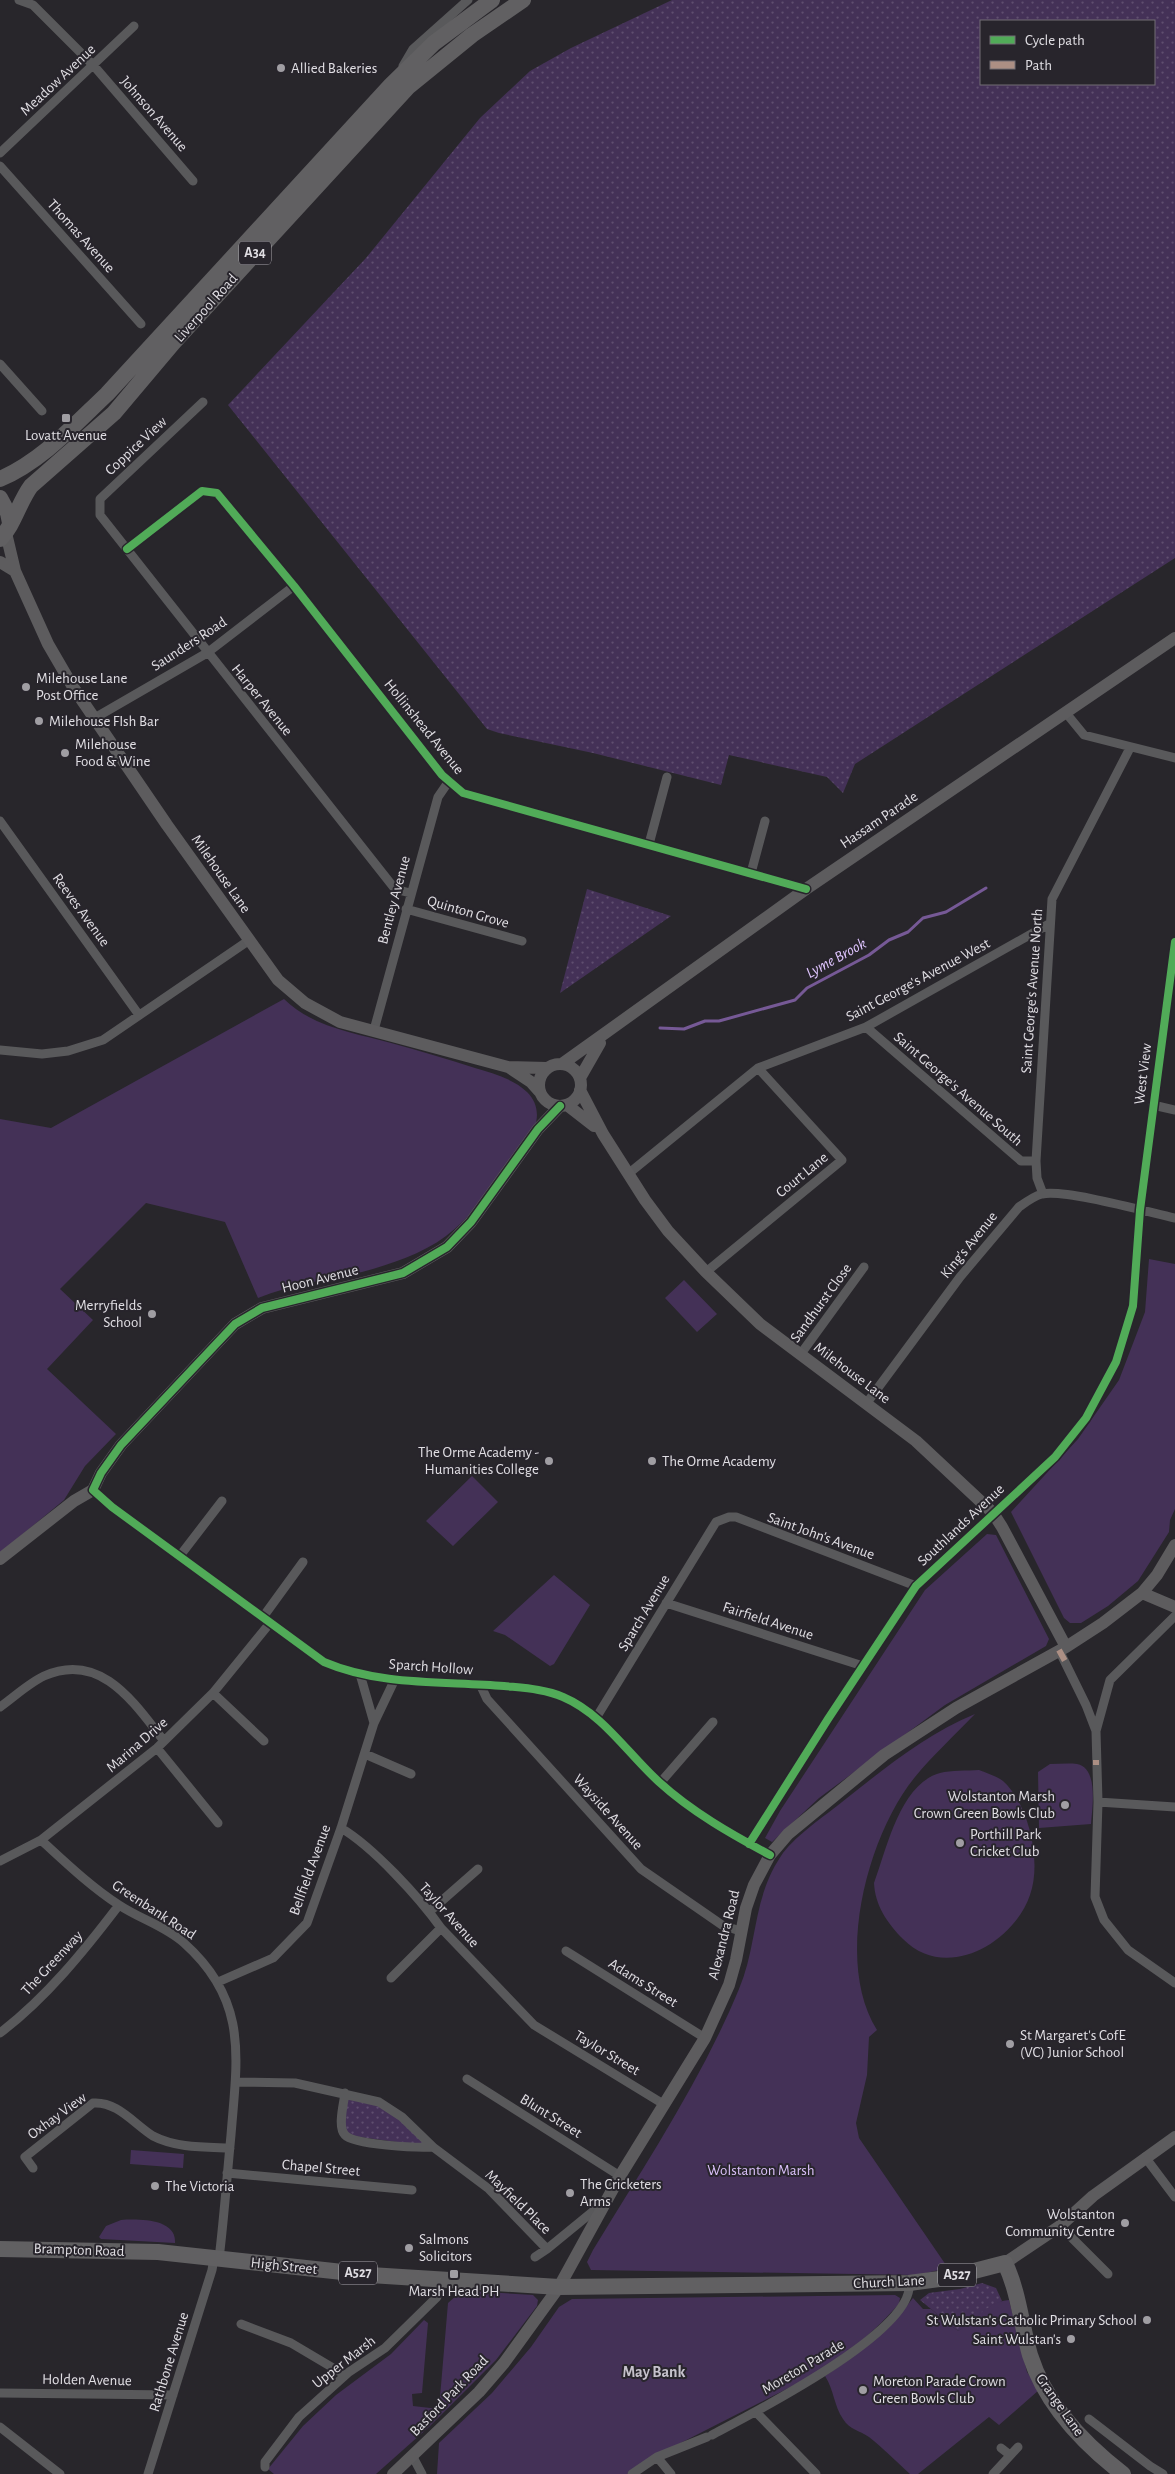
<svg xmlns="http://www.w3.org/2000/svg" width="1175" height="2474" font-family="'Alegreya Sans',sans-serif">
  <defs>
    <pattern id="grass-dots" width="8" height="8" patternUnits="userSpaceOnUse" patternTransform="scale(1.25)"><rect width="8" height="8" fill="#443157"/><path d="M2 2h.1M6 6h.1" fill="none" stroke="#5f4e6f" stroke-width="1.8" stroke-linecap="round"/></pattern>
  </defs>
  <rect width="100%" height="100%" fill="#28262b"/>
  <path fill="url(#grass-dots)" fill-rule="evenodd" d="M672,0H1175V558L855,764L843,793L827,777L729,755L721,785L593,753L499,733L487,729L228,405L366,258L480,118L530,71L571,48ZM981,21H1154V84H981Z
    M587,889L671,916L560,993Z
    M345,2093L379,2102L433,2147L345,2135Z
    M982,2283L996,2288L1002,2301L964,2324L965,2327L958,2331L920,2300L929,2293L960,2289Z"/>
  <path fill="#443157" d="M284,999C312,1027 355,1033 391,1043C420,1051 448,1059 475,1068C492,1073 514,1079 527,1092C537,1102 539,1114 535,1126C508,1164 483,1208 446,1236C422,1254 391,1264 362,1272C328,1280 292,1284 258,1298L225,1222L146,1203L60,1289L93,1320L47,1369L116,1434L85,1466L64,1500L0,1553V1119L51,1128Z
    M1149,1259L1175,1264V1509L1170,1520L1169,1532L1138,1581L1108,1606L1081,1623H1070L1064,1618L1011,1512L1078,1439L1119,1380L1145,1312Z
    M684,1280L717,1314L697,1332L665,1298Z
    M472,1476L498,1502L453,1546L426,1521Z
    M987,1534L996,1535L1049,1639L1046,1646L945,1705L819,1798L772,1842L765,1838L780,1811L925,1590Z
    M554,1575L590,1605L554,1664L550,1666L505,1635L493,1631Z
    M975,1714C955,1735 933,1755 915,1777C867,1836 834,1962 877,2030L869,2037L867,2075L856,2123L859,2138L948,2268L917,2275L591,2270L587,2262L593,2250C644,2166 701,2081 739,1989C758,1944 752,1899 781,1856C793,1838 820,1819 837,1806C880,1772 924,1735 975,1714Z
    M1050,1764C1059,1764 1069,1763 1077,1764C1099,1768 1092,1809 1091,1824L1039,1828L1038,1772Z
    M979,1770C986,1773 997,1776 1003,1781C1029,1804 1042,1862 1030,1895C1013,1944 945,1982 903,1939C887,1923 875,1905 874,1883C887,1848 900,1784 940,1773C951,1770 967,1771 979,1770Z
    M131,2150L184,2154L183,2168L130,2164Z
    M121,2220C137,2219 177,2218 175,2243L101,2239L99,2237L106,2226Z
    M469,2291L533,2295L538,2300L537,2306L496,2360L430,2426L376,2474H274L268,2469L303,2426L336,2395L391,2354L424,2320L428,2323L422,2393L412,2394L413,2406L439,2409L448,2303L458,2294Z
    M895,2295L900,2298L899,2304L881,2323L854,2348L820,2372L655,2456L627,2474H437L439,2443L492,2393L531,2347L559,2307L572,2299Z
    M913,2298L923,2309H931L958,2331C972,2322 989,2301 1009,2300L1027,2372L1039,2390L999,2425L989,2417L918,2474H910C897,2462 883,2448 869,2437C859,2430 850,2430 843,2419C834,2406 834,2390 825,2376C858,2354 889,2330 913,2298Z"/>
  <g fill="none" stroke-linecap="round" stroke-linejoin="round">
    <path stroke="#765996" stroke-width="3" d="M660,1028L684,1029L705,1021H719L795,1000L807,988L869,955L889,940L908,932L923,918L946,912L986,888"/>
    <path stroke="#59595b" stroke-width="9" d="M19,0L33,5L94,66L193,181
      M403,66L413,49L468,0
      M0,153L134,26
      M0,166L141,324
      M0,364L42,411
      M203,402L100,499V515L395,889L410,893
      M127,549L202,491L217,493L294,586L442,775L463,793L806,889
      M1066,713L1084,735L1175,758
      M93,719L207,653L294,586
      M0,821L139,1015
      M649,844L667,777
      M751,873L765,821
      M406,909L522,941
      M866,1027L1021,1161H1036
      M374,1030L438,797L449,781
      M0,1050L42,1054L68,1051L103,1040L248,941
      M1153,1105L1175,1110
      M628,1174L758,1068L866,1027L1049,924
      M1043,1194L1037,1178L1036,1161L1052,899L1130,748
      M706,1272L842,1160L758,1068
      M800,1355L864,1267
      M866,1404L960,1277L1019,1207C1026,1202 1034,1196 1042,1194C1065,1189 1148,1212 1175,1218
      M93,1490L112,1507L324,1662C380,1686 444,1681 504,1686C523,1688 545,1689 563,1697C603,1714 628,1754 659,1782C692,1812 731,1834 770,1855
      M179,1557L222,1501
      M666,1603L863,1666
      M1175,1616L1110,1680L1096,1731L1098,1802L1095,1897L1104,1920L1128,1950L1175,1983
      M263,1617L303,1562
      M1059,1650L1086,1705L1096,1731
      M360,1674L374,1723
      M480,1684L487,1699L641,1869L722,1925L740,1931
      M213,1693L264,1741
      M0,1707C14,1697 29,1683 44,1676C101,1651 134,1703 164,1741
      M596,1718L716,1522L729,1517H736L916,1586
      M157,1748L218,1823
      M365,1754L411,1774
      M660,1783L713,1722
      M1098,1802L1175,1807
      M341,1828C373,1847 419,1897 441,1928L534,2025L665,2105
      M41,1840C65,1862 91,1887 119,1905C140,1919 165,1926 184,1943C249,2001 237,2058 231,2135C227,2176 224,2218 219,2259
      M749,1844L828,1719L916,1586L1055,1457L1086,1418L1116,1362L1133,1306L1140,1210L1175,942
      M0,1861L41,1840L157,1748L213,1693L270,1623
      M429,1912L478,1869
      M566,1951L705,2038
      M391,1978L441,1928
      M218,1982L273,1958L307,1923L341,1828L374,1723L395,1679
      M0,2033C46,1998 84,1951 119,1905
      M467,2079L620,2176
      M237,2082L295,2083L379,2102L402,2117L433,2147L489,2189L547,2249L602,2204
      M345,2093C344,2103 337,2127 345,2135C354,2145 418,2148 433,2147
      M1145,2157L1175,2197
      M33,2168L25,2157L93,2103C117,2101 134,2124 153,2136C176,2148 204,2147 230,2148
      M227,2173L412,2190
      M1060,2226L1108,2274
      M535,2257L547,2249
      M241,2324L291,2343L345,2375
      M0,2393L173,2395
      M756,2412L816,2474
      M1089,2419L1150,2466L1163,2474
      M0,2427L60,2474
      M712,2435C751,2414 916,2331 909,2283
      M1001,2448L1010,2455
      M413,2457L422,2474
      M657,2457L671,2474
      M265,2467V2462L299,2417L349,2372L385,2348L437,2297L440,2281
      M148,2474L212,2270L214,2258
      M632,2474L657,2457L707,2437
      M993,2474L1018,2447"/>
    <path stroke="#5d5c5e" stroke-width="12" d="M6,533L15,571L48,644L73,687L167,825L278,980L305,1003L340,1022L508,1067L547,1068
      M0,562L15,571
      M539 1085a21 21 0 1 1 42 0a21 21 0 1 1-42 0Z
      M562,1064L806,889L1175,638
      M510,1068L531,1082L539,1091
      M580,1078L600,1043
      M580,1090L603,1134L645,1200L668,1231L706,1272L760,1324L916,1441L993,1513L1002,1527L1066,1647
      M567,1105L594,1126
      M0,1559L74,1501L93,1490L101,1473L121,1445L235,1324L262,1308L403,1273L447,1247L471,1222L538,1129L560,1106
      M1142,1593L1175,1607
      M1005,2263L1060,2226L1093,2196L1175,2137
      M393,2474L479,2392L504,2363L559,2287L620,2176L705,2038L729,1985L736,1960L746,1908L754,1885L770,1855L788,1834L884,1755L956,1708L1066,1647L1103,1623L1142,1593L1157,1575L1175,1545"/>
    <path stroke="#616062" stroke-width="16" d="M0,479C42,461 74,425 107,394L391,85L434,43L492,0
      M0,498L8,513L10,523
      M0,539C14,525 19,502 31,486L114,413L173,343L408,87L472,35L523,0
      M0,2249L158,2252L370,2275L559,2287L909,2283L947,2278L1005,2263C1019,2293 1021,2324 1030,2355C1045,2403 1084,2444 1123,2474"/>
    <path stroke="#ac8f84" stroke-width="6" stroke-dasharray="12 6" stroke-linecap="butt" d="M1059,1650L1065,1661
      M1096,1765V1760"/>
    <defs>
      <path id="cycleway" d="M127,549L202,491L217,493L294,586L442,775L463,793L806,889
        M560,1106L538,1129L471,1222L447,1247L403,1273L262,1308L235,1324L121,1445L101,1473L93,1490L112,1507L324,1662C380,1686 444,1681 504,1686C523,1688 545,1689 563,1697C603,1714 628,1754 659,1782C692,1812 731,1834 770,1855
        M749,1844L828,1719L916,1586L1055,1457L1086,1418L1116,1362L1133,1306L1140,1210L1175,942"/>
    </defs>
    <use href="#cycleway" stroke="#28252c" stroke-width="11"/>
    <use href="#cycleway" stroke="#51ab58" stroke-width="8"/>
  </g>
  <g fill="#a09ea3" stroke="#28252c" stroke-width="2">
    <circle cx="281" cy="68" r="5"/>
    <rect x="61" y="413" width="10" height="10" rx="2.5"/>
    <circle cx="26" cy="687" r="5"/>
    <circle cx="39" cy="721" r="5"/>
    <circle cx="65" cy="753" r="5"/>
    <circle cx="152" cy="1314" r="5"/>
    <circle cx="549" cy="1461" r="5"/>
    <circle cx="652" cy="1461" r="5"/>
    <circle cx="1065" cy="1805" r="5"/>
    <circle cx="960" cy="1843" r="5"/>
    <circle cx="1010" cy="2044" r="5"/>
    <circle cx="155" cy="2186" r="5"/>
    <circle cx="570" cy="2193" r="5"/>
    <circle cx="1125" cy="2223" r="5"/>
    <circle cx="409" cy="2248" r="5"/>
    <rect x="449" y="2269" width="10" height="10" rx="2.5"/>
    <circle cx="1147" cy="2320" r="5"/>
    <circle cx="1071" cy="2339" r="5"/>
    <circle cx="863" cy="2390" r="5"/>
  </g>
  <g text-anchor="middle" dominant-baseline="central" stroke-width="4" stroke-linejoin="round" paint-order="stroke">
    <g fill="#28252c" stroke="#a9a6ac" stroke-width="1">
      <rect x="239" y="241.5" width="32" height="23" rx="4"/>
      <rect x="339" y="2261.5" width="38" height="23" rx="4"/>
      <rect x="938" y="2263.5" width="38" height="23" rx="4"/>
    </g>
    <g font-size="14" font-weight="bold" fill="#e0dee3">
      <text x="255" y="253">A34</text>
      <text x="358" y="2273">A527</text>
      <text x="957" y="2275">A527</text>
    </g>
    <g font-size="15" fill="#e0dee3" stroke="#28252c" text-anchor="start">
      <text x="291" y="68">Allied Bakeries</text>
      <text x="66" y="435" text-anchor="middle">Lovatt Avenue</text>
      <text x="36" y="678">Milehouse Lane<tspan x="36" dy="17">Post Office</tspan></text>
      <text x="49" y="721">Milehouse FIsh Bar</text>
      <text x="75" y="744">Milehouse<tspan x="75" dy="17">Food &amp; Wine</tspan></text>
      <text x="142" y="1305" text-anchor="end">Merryfields<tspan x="142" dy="17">School</tspan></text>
      <text x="539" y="1452" text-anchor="end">The Orme Academy -<tspan x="539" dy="17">Humanities College</tspan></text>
      <text x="662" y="1461">The Orme Academy</text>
      <text x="1055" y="1796" text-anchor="end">Wolstanton Marsh<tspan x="1055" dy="17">Crown Green Bowls Club</tspan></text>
      <text x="970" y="1834">Porthill Park<tspan x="970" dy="17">Cricket Club</tspan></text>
      <text x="1020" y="2035">St Margaret's CofE<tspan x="1020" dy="17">(VC) Junior School</tspan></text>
      <text x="580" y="2184">The Cricketers<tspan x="580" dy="17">Arms</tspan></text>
      <text x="165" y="2186">The Victoria</text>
      <text x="1115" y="2214" text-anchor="end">Wolstanton<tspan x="1115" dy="17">Community Centre</tspan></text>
      <text x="419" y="2239">Salmons<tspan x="419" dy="17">Solicitors</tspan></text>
      <text x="454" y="2291" text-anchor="middle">Marsh Head PH</text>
      <text x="1137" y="2320" text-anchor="end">St Wulstan's Catholic Primary School</text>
      <text x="1061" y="2339" text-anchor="end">Saint Wulstan's</text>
      <text x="873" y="2381">Moreton Parade Crown<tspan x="873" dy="17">Green Bowls Club</tspan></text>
    </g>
    <g font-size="15" fill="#e0dee3" stroke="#28252c">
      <text transform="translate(58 80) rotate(-43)">Meadow Avenue</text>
      <text transform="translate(154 114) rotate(49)">Johnson Avenue</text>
      <text transform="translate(81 236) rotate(48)">Thomas Avenue</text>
      <text transform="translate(206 308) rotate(-48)">Liverpool Road</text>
      <text transform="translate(136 446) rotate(-43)">Coppice View</text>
      <text transform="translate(189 644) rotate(-33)">Saunders Road</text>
      <text transform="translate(262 700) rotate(51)">Harper Avenue</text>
      <text transform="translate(424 727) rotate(51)">Hollinshead Avenue</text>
      <text transform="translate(879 820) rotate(-34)">Hassam Parade</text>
      <text transform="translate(221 874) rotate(55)">Milehouse Lane</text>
      <text transform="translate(394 900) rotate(-75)">Bentley Avenue</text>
      <text transform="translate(81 910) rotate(54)">Reeves Avenue</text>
      <text transform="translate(468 912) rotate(16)">Quinton Grove</text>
      <text transform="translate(918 980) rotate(-28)">Saint George's Avenue West</text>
      <text transform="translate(1032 991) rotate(-86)">Saint George's Avenue North</text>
      <text transform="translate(1143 1074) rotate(-83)">West View</text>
      <text transform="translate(958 1089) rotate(41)">Saint George's Avenue South</text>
      <text transform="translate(802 1175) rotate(-39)">Court Lane</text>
      <text transform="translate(969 1245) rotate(-51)">King's Avenue</text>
      <text transform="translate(320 1279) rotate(-14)">Hoon Avenue</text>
      <text transform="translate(821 1303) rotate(-54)">Sandhurst Close</text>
      <text transform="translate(852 1373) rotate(37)">Milehouse Lane</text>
      <text transform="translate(961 1525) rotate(-43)">Southlands Avenue</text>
      <text transform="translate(821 1536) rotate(20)">Saint John's Avenue</text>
      <text transform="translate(644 1613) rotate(-59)">Sparch Avenue</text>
      <text transform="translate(768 1621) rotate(18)">Fairfield Avenue</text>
      <text transform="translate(431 1667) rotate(4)">Sparch Hollow</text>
      <text transform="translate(137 1745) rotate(-41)">Marina Drive</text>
      <text transform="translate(608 1812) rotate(48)">Wayside Avenue</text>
      <text transform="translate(310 1870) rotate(-70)">Bellfield Avenue</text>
      <text transform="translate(154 1910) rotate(33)">Greenbank Road</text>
      <text transform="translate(449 1915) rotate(48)">Taylor Avenue</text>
      <text transform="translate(724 1935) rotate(-76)">Alexandra Road</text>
      <text transform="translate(52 1963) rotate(-47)">The Greenway</text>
      <text transform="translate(643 1983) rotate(32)">Adams Street</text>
      <text transform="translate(607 2053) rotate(31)">Taylor Street</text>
      <text transform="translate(57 2116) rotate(-36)">Oxhay View</text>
      <text transform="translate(551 2116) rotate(32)">Blunt Street</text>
      <text transform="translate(321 2168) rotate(5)">Chapel Street</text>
      <text transform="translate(518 2202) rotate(44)">Mayfield Place</text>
      <text transform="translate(79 2250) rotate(2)">Brampton Road</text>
      <text transform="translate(284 2266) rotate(6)">High Street</text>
      <text transform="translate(889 2282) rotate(-3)">Church Lane</text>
      <text transform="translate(169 2362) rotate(-73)">Rathbone Avenue</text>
      <text transform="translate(344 2362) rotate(-38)">Upper Marsh</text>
      <text transform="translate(803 2367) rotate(-31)">Moreton Parade</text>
      <text transform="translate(87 2380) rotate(1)">Holden Avenue</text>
      <text transform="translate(449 2396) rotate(-46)">Basford Park Road</text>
      <text transform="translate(1060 2405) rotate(55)">Grange Lane</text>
    </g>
    <g font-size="15" fill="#dbc1fa" stroke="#28252c">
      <text x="761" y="2170">Wolstanton Marsh</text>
    </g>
    <g font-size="16" font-style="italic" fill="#dec4fd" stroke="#28252c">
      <text transform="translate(836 958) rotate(-29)">Lyme Brook</text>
    </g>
    <g font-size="16" font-weight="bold" fill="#c5c1cb" stroke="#28252c">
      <text x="654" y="2372">May Bank</text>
    </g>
  </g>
  <rect x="980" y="20" width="175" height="65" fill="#28252c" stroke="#726f75"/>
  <rect x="990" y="36" width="25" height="8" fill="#51ab58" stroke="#726f75"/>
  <text x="1025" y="45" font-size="15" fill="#e0dee3">Cycle path</text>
  <rect x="990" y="61" width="25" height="8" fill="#ac8f84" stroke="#726f75"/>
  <text x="1025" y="70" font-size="15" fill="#e0dee3">Path</text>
</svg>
